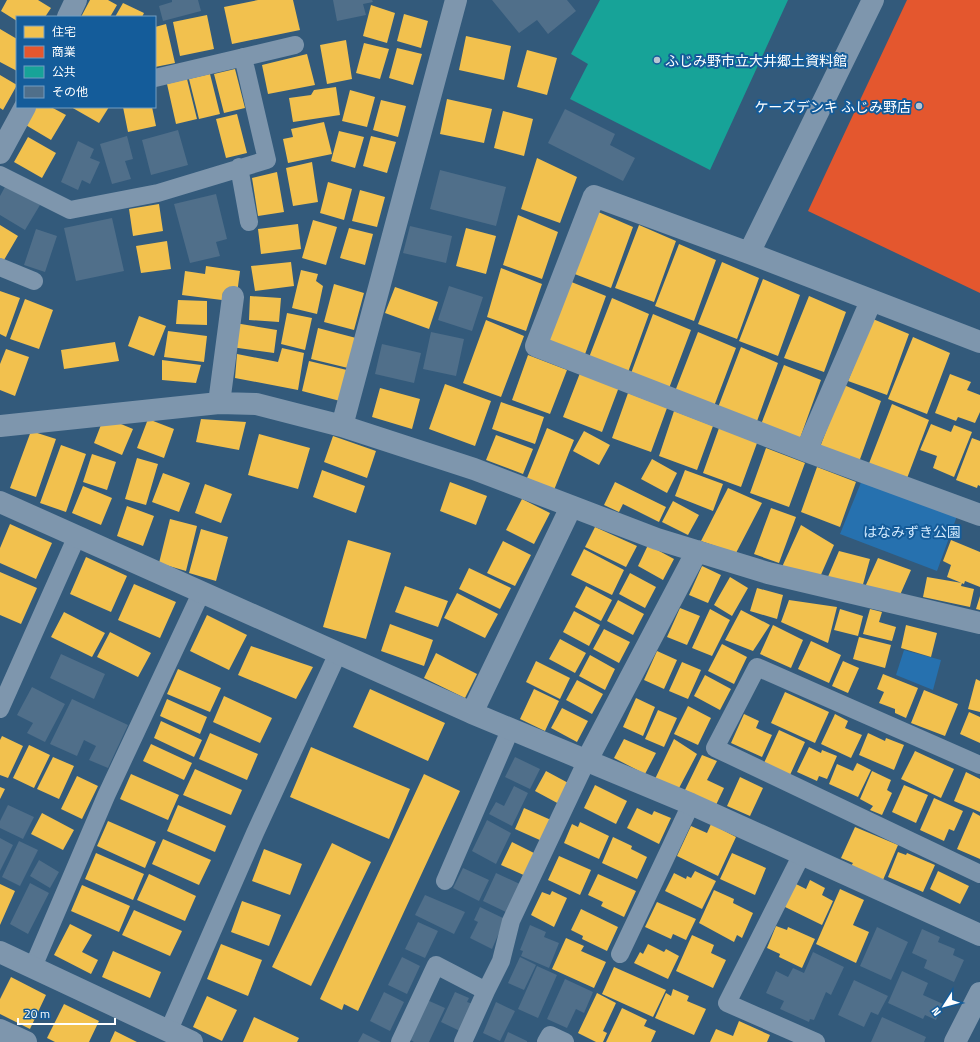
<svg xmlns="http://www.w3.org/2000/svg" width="980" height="1042" font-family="'Titillium Web','Noto Sans JP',sans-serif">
  <rect width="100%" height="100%" fill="#335a7b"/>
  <path fill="#2671af" d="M862,480L957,516L937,571L840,534Z
    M904,650L941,660L933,690L896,675Z"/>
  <path fill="#f2c14e" d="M7,0H38L51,8L45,17H17V21L1,11Z
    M90,0H108L117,5L110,17H81Z
    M258,0H293L300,30L232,44L224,7Z
    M123,3L144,13L142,17H115Z
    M371,5L395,13L387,43L363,36Z
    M404,14L428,21L421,48L397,41Z
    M207,15L214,49L180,56L173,22Z
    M166,24L175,63L155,67V27Z
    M0,29L17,39V71L0,62Z
    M466,36L511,46L504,80L459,70Z
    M346,40L352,79L327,84L320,45Z
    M364,43L389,49L380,79L356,73Z
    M397,48L422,54L413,85L389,78Z
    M527,50L557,58L547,95L517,87Z
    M307,54L315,85L268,94L262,65Z
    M235,69L245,108L224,113L214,74Z
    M210,74L220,114L199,119L189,79Z
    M0,75L17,85L3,110L0,108Z
    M187,79L197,119L176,124L167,84Z
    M336,87L340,115L293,122L289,98L311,95L314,90Z
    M350,90L375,97L367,127L342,121Z
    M447,99L492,109L484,143L440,134Z
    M381,100L406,106L398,137L373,130Z
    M34,107H51L66,115L51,140L24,124Z
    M71,107H109L99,123Z
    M123,107H152L156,126L128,132Z
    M503,111L533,119L524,156L494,148Z
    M237,114L247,153L226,158L216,119Z
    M324,122L332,154L288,163L283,139L293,137L291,129Z
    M339,131L364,137L355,168L331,161Z
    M371,136L396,142L387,173L363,166Z
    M28,137L56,153L42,178L14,162Z
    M537,158L577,177L560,223L521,209Z
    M312,162L318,202L293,206L286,168Z
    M277,172L284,212L258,216L252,178Z
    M328,182L352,189L344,220L320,213Z
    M360,190L385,197L377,227L352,221Z
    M159,204L163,231L133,236L129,209Z
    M596,211L633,227L611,288L572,273Z
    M518,215L558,232L542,279L503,265Z
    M313,220L337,227L326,265L302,258Z
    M298,224L301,249L261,254L258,229Z
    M0,225L18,236L4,260L0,258Z
    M639,225L676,241L654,302L615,288Z
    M349,228L373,234L365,265L340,258Z
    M466,228L496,236L486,274L456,266Z
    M167,241L171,269L141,273L136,246Z
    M679,244L716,260L694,321L655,306Z
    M291,262L294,286L255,291L251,266Z
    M722,262L759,278L737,339L698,324Z
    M206,266L240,271L237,294L223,292L222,300L182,295L185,271L205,274Z
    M501,268L542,284L526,331L487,317Z
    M301,270L318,274L316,281L323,286L317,314L292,308Z
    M763,279L800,295L778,356L739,341Z
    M569,281L606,296L584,357L545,343Z
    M334,284L364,293L354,330L324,322Z
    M395,287L438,302L429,329L385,313Z
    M0,291L20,298L6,337L0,334Z
    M250,296L281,298L279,322L249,320Z
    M809,296L846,312L824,372L784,358Z
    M612,298L649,314L627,375L588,360Z
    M25,299L53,310L39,349L10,339Z
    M178,300L207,301V325L176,324Z
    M287,313L312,318L305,350L281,344Z
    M653,314L691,330L668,391L630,376Z
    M139,316L166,326L154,356L128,346Z
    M873,319L909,334L887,395L848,381Z
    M486,320L524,336L501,397L463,383Z
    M235,323L277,330L274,353L231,347Z
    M318,328L356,338L348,368L311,359Z
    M168,331L207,336L204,362L164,357Z
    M698,332L736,348L713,409L674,394Z
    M913,337L950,353L927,414L888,399Z
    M115,342L119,361L64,369L61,350Z
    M741,347L778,363L756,424L717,410Z
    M282,348L304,353L298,390L235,378L237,354L278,362Z
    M6,349L29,357L15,396L0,390V364Z
    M528,355L567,370L550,414L512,400Z
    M162,360L201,365L196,383L162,380Z
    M309,361L347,370L340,401L302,391Z
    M784,365L821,380L799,441L760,427Z
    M580,373L619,387L602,432L563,417Z
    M950,374L971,382L967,390L980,395V412L975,423L958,417L956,421L935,413Z
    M445,384L491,401L475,446L429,429Z
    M844,385L881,401L859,462L820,447Z
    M380,388L420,399L412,429L372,417Z
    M628,393L667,408L651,452L612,438Z
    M501,402L544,417L535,444L492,429Z
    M892,404L929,420L906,481L868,466Z
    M674,411L713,426L697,470L659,456Z
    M104,417L133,429L122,455L94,443Z
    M148,419L174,429L164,458L137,448Z
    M201,419L246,422L239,450L196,442Z
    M931,424L951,432L954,425L972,432L954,477L933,468L937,456L920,450Z
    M547,428L574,440L554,490L527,478Z
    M719,428L757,443L741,487L703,473Z
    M31,431L56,439L36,497L10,488Z
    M584,431L610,445L599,465L573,451Z
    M259,434L310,448L298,489L248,475Z
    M496,435L533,449L523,474L486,460Z
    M333,436L376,451L367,478L324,462Z
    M972,438L980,441V486L978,485L977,488L956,480Z
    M61,445L86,454L66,512L40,503Z
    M766,448L805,463L789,507L750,493Z
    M92,454L116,462L107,490L83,482Z
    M137,458L158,464L146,505L125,499Z
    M652,459L677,473L667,493L641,479Z
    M817,467L856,482L840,527L801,512Z
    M322,470L365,486L356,513L313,497Z
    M685,470L723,484L713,511L675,496Z
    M163,473L190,483L179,512L152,502Z
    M450,482L487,496L476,525L440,511Z
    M615,482L666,507L659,522L623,504L619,512L604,505Z
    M205,484L232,494L221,523L195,513Z
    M83,486L112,498L101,525L72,513Z
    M728,488L762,503L736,553L701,541Z
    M522,499L550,513L534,544L506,530Z
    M673,501L699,515L688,535L662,522Z
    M127,506L154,516L143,546L117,536Z
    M771,508L796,517L779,563L754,554Z
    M170,519L197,526L186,571L159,563Z
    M10,524L52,543L36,579L0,563V548Z
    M801,525L834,545L820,577L782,567Z
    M595,527L637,546L626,567L585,547Z
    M201,529L228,537L216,581L189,573Z
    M348,540L391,553L366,639L323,627Z
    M951,540L980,552V587L965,581L964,584L947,577L951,565L943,561Z
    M503,541L531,555L515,586L487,573Z
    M648,545L674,559L663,580L638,566Z
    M584,549L624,570L612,595L571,575Z
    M839,551L870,559L862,588L827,579Z
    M86,557L127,576L111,612L70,594Z
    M878,558L911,570L900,595L865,587Z
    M702,566L721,575L708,603L689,595Z
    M469,568L511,588L500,609L459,589Z
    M0,572L37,588L21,624L0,615Z
    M630,573L656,587L645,608L619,594Z
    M730,577L748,588L732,616L714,605Z
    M927,577L962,583L961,586L974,589L970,607L923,597Z
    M134,584L176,602L160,638L118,620Z
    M405,586L448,601L438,627L395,612Z
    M586,586L612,600L601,621L575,607Z
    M757,588L783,595L777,619L750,611Z
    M457,593L498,614L485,638L444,618Z
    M980,596V610L976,609Z
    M618,600L644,614L633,635L607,621Z
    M789,600L837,607L828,643L781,622Z
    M680,608L700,616L687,645L667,637Z
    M710,609L730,620L712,656L692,648Z
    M840,609L863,616L858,636L834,630Z
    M870,609L882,612L879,622L896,627L892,641L863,634Z
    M741,610L770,625L753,651L725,640Z
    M574,611L600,625L589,646L563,632Z
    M64,612L105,633L92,657L51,637Z
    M207,615L247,635L229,670L190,651Z
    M390,624L433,640L424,666L381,651Z
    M773,625L803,640L791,668L760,654Z
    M906,625L937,633L931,657L901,648Z
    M604,629L630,642L619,663L593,649Z
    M110,632L151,653L138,677L97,657Z
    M859,637L891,645L885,668L853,659Z
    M560,639L586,653L575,673L549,659Z
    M811,641L841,655L829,683L798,669Z
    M722,644L747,657L734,684L708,671Z
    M251,646L313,667L296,699L238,675Z
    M657,651L677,660L664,689L644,680Z
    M436,653L477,674L465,698L424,678Z
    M590,655L615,669L605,690L579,676Z
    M536,661L570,678L560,699L526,682Z
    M843,661L859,668L848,693L832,686Z
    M682,662L701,670L688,699L669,691Z
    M178,669L221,688L210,712L167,694Z
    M883,674L918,688L906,718L895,713V709L879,703L884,692L877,689Z
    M705,675L731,689L720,710L694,696Z
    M976,679L980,681V712L968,709Z
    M577,680L603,694L592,714L566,700Z
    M370,689L445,723L428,761L353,727Z
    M534,689L559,701L545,731L520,719Z
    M924,690L958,704L945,736L911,723Z
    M785,692L829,712L815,743L771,723Z
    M224,696L272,718L260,743L213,722Z
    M636,698L655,707L643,736L623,727Z
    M167,699L207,717L200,734L160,716Z
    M688,706L711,718L698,745L674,734Z
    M562,708L588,721L577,742L551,728Z
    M658,710L677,718L664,747L645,739Z
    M969,712L980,717V743L960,734Z
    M744,714L759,721L756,728L772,735L762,757L731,743Z
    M835,714L848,721L845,728L862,735L851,758L821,744Z
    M161,721L202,740L194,757L154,738Z
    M779,730L805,742L790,775L764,763Z
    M210,733L258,754L247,780L199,759Z
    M868,733L885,741L886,738L904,745L894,770L859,755Z
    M2,736L23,746L8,778L0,775V740Z
    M624,739L656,753L645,774L614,758Z
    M674,739L697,754L678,790L655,779Z
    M151,744L192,763L184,780L143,761Z
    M29,745L50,755L34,788L13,778Z
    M311,747L410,789L389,839L290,797Z
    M809,747L821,753L822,750L837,756L827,779L819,776L817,781L797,772Z
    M915,751L954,769L941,798L901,779Z
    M702,755L717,761L707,780L724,788L716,805L685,790Z
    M53,757L74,766L59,799L37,789Z
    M857,763L871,770L858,797L829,784L837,764L853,771Z
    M195,769L242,790L231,815L183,795Z
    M546,771L572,785L561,805L535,791Z
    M872,771L891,780L887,790L892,793L882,815L870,810L873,806L860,799Z
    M966,772L980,779V812L954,801Z
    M131,774L179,795L168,820L120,799Z
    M424,774L460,791L358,1011L344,1004L342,1010L320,999Z
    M77,776L98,786L82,819L61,809Z
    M740,777L763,788L750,816L727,806Z
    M595,785L627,801L616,824L584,808Z
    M904,785L928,795L916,823L892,812Z
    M0,787L5,789L0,799Z
    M934,798L963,811L954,831L949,829L944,841L920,830Z
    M178,805L226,826L215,852L167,831Z
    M524,808L551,820L542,841L515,829Z
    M637,808L652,815L654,811L671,818L659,844L627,828Z
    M973,812L980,816V859L957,849Z
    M42,813L74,830L63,850L31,834Z
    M108,821L156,842L145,868L97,846Z
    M580,822L609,836L599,859L564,843L572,824L578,827Z
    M711,824L736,837L718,876L677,856L691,826L707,833Z
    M855,827L898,845L883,880L851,866L853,863L841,858Z
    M613,837L632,846L631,849L647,857L637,879L602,863Z
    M163,839L211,860L199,885L152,864Z
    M512,842L538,855L528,877L501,865Z
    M332,843L371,862L311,986L272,967Z
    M264,849L302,864L290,895L252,881Z
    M898,852L906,855L907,853L935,865L923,892L888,877Z
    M96,853L144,874L133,900L85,879Z
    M732,853L766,868L755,895L720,879Z
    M559,856L591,870L580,895L548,880Z
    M695,871L716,881L702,909L665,891L674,873L686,879L687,876L691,878Z
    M938,871L969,886L960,904L930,889Z
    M149,874L196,896L185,921L137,900Z
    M598,874L636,891L624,917L601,906L603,902L588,895Z
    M810,880L825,888L822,895L833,901L822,925L783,906L794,883L806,889Z
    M0,884L15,891L0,925Z
    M82,885L130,906L119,932L71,911Z
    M840,889L864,900L853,925L869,932L856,963L816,944Z
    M714,890L734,899L733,903L753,913L742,938L737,935L734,942L699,923Z
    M552,891L567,898L554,927L531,915L542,892L550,895Z
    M242,901L281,915L269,946L231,932Z
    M657,902L696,919L686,940L673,934L671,939L645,927Z
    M581,909L618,927L607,951L582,939L583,936L571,930Z
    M134,910L182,931L170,956L122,935Z
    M70,924L92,935L82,952L98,960L91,974L54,955Z
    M776,926L787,930L788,927L815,939L802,968L779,957L780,954L767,948Z
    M692,935L714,945L711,953L726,960L713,988L676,971Z
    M566,938L584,946L581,951L606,962L594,988L552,969Z
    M221,944L262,960L248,996L207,979Z
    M648,944L664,952L666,949L679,956L668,979L634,963L640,952L643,954Z
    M113,951L161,972L150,998L102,977Z
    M614,967L666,990L653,1017L602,994Z
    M11,977L46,995L30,1029L0,1014V999Z
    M673,989L689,996L687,1001L706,1009L694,1035L655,1018L666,993L671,996Z
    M597,993L616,1003L603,1031L607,1033L603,1042H596L578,1033Z
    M207,996L237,1010L222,1041L193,1027Z
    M64,1004L99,1021L89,1042H55L47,1038Z
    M622,1008L647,1020L644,1026L656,1031L651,1042H606Z
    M254,1017L299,1038L297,1042H243Z
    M739,1021L770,1035L767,1042H710L716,1029L733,1036Z
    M115,1031L137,1042H110Z"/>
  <path fill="#e4572e" d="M907,0H980V293L808,211Z"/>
  <path fill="#17a398" d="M600,0H788L710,170L570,99L588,64L571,54Z"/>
  <path fill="#506f8a" d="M172,0H198L201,11L163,21L159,6L172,2Z
    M333,0H372L373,2L363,4L366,15L337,21Z
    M492,0H567L576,11L548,34L537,20L519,33Z
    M565,109L615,134L610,145L635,158L623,181L548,143Z
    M178,130L188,165L151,175L142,140Z
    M127,136L133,159L125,161L131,179L112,184L100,144Z
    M78,141L94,149L90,158L100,162L90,184L82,180L78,190L61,182Z
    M440,170L506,187L496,226L430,209Z
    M6,185L40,205L25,230L0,215V196Z
    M216,194L227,239L216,242L220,256L190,263L174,204Z
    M112,218L124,271L76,281L64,228Z
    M410,226L452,236L446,263L403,253Z
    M36,229L57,236L45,272L24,265Z
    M449,286L483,297L472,331L438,320Z
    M431,332L464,339L456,376L423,369Z
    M382,344L421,353L414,383L375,374Z
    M61,654L105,674L94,699L50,678Z
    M32,687L65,704L45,742L27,733L33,723L17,715Z
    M72,699L128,725L108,768L89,760L96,746L84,740L77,756L50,744Z
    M515,757L540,769L530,789L505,777Z
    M514,786L528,793L512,826L489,814L496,802L504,806Z
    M8,805L34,817L23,839L0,828V821Z
    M487,820L511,833L496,864L472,851Z
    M0,838L13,845L0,871Z
    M19,841L38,850L20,886L2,877Z
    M39,860L59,872L50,888L30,876Z
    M463,868L489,880L479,901L453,888Z
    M496,873L522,885L508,913L483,901Z
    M30,883L49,893L28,934L10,924Z
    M425,895L465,912L454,934L415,915Z
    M480,907L505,919L492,949L470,938L478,922L474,920Z
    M418,922L438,931L425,958L405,949Z
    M530,925L546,932L544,937L559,943L549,968L521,956L523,951L520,950Z
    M877,927L908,942L891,980L860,966Z
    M922,929L940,937L938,942L955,949L953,955L964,960L954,982L924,968L927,960L912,953Z
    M813,952L844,967L831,995L826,992L814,1020L810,1019L809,1022L780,1009L784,1001L766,993L776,971L788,977L793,968L804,973Z
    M402,957L420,966L407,994L388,985Z
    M520,957L536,965L524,990L508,983Z
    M537,966L557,975L538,1018L518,1009Z
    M902,971L928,983L923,995L943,1004L936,1020L925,1015L923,1019L888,1003Z
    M565,979L593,992L584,1013L576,1009L567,1028L547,1019Z
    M854,980L888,996L878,1015L871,1012L864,1027L838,1015Z
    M384,992L404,1002L390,1031L370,1021Z
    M455,992L469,998L467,1002L473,1004L460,1031L441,1022Z
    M427,1000L445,1008L429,1042H414L409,1039Z
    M496,1002L515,1011L500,1041L483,1033Z
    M882,1017L926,1037L924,1042H871Z
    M508,1032L527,1041V1042H504Z
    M363,1033L381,1042H358Z"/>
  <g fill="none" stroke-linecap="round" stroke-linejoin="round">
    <path stroke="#7e96ad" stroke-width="18" d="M155,78L295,45
      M239,167L249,222
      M0,175L70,210L158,193L267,160L243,57
      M0,267L34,281
      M0,709L77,536
      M980,765L757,667L715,748L980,874
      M802,854L727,1003L816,1042
      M445,881L511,728
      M620,954L691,804
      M33,967L106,796L201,593
      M486,991L501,961L511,921L587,760
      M169,1030L255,833L338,653
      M400,1042L436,965L486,991L463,1042
      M546,1042L550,1035L565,1042"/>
    <path stroke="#7e96ad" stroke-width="22" d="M68,17L76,0
      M0,153L25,107
      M749,253L873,0
      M980,342L749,253L594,196L536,346L806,451L980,515
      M219,403L233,297
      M0,426L219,403L256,404L342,426L474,469L657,539L768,573L980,623
      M342,426L456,0
      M806,451L871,301
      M0,502L472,713L691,804L980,935
      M472,713L571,507
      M587,760L697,551
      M0,952L192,1042
      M0,1030L26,1042"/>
    <path stroke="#7e96ad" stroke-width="22" d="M955,1042L980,993"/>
  </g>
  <g fill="#b8c5d1" stroke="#145c9a" stroke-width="1.5">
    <circle cx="657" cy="60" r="4"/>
    <circle cx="919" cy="106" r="4"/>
  </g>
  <g text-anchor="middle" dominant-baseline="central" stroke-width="4" stroke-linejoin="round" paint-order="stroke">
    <g font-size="14" fill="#fff" stroke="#145c9a" text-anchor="start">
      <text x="665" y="60">ふじみ野市立大井郷土資料館</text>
      <text x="911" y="106" text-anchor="end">ケーズデンキ ふじみ野店</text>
    </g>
    <g font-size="14" fill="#d1e9fd" stroke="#145c9a">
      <text x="912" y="531">はなみずき公園</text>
    </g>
  </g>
  <rect x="16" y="16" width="140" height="92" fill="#145c9a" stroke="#729dc2"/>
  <rect x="24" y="26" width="20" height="12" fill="#f2c14e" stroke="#729dc2"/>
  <text x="52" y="36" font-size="12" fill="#ffffff">住宅</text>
  <rect x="24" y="46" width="20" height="12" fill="#e4572e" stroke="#729dc2"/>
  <text x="52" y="56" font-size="12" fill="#ffffff">商業</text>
  <rect x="24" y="66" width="20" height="12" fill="#17a398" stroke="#729dc2"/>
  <text x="52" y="76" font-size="12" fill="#ffffff">公共</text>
  <rect x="24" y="86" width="20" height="12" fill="#506f8a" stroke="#729dc2"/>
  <text x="52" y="96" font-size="12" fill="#ffffff">その他</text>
  <g transform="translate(944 1006) rotate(234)" stroke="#145c9a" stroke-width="3" paint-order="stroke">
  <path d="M0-3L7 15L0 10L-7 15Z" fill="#ffffff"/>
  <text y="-6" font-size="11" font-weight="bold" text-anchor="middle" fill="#ffffff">N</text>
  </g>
  <path d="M18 1018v6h97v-6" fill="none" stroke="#ffffff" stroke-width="2"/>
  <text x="24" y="1018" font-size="12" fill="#ffffff" stroke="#145c9a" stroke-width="3" paint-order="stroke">20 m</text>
</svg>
